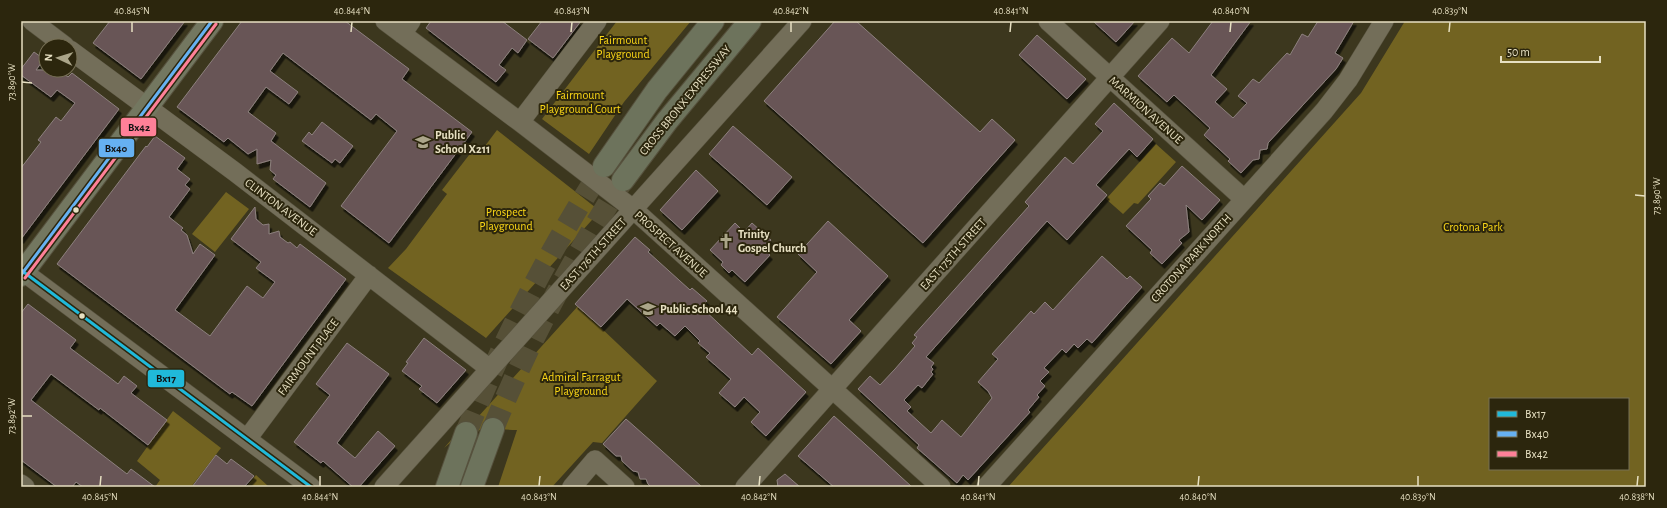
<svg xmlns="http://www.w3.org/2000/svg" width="1667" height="508" font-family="'Alegreya Sans',sans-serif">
  <defs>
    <filter id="shadow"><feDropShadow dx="2.5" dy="4.5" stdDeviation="0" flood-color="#0009"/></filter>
  </defs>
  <rect width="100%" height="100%" fill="#3c371e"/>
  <path fill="#726321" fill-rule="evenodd" d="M617,21H691L624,102L589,154L542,119Z
    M1405,21H1646V487H1008L1361,93ZM1490,399H1628V469H1490Z
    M497,130L600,211L486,338L388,268L406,249L447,194L442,190L476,146L482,150Z
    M1156,144L1176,162L1138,204L1134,203L1123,214L1106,199Z
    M226,192L249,209L215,252L192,234Z
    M578,306L657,381L602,443L593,442L552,487H498L517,430C485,429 470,426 444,448L473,415L477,418Z
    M173,411L221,448L191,487H155L160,480L137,461Z
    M256,475L268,486L267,487H246Z"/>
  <path fill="#675456" stroke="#8d817e" filter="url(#shadow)" d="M110,21H185L141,79L93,43Z
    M242,21H345L409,69L402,79L472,132L389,243L341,206L397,131L376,114L371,120L283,53L270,71L298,92L289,104L266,87L248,112L276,133L271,141L326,183L310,207L273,179L276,175L270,170L271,160L257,164V149L248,154L228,138L224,142L177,107Z
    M431,21H502L527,40L518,53L512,48L499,65L506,70L496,82L426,28Z
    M542,21H581L553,58L528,39Z
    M835,21H856L980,132L992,119L1015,140L923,243L764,101Z
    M1093,21H1135L1116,42Z
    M1213,21H1251L1211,75L1227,89L1215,102L1233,118L1247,103L1238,96L1253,79L1259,83L1287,53L1290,55L1302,34L1308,37L1318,21H1354L1335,53L1343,58L1336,69L1268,143L1267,149L1260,150L1259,159L1253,160L1241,173L1228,161L1230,159L1204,135L1210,128L1174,95L1167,102L1138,76L1172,38L1189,53Z
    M1037,35L1086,79L1067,99L1019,55Z
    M34,52L44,59L36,70H59L68,77L72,73L119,109L21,239V168L41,142L38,140L56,117L61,121L75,103L57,90L51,97L21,75V69Z
    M1114,103L1153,139L1137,157L1129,149L1096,185L1107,195L1067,240L1047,221L926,357L934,363L931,367L933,369L931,372L933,374L922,388L918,385L904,400L911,407L907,411L931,433L942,420L961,437L992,398L988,391L978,382L998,359L992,354L1031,311L1034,314L1045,302L1053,310L1102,256L1127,279L1130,276L1142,287L1092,343L1087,339L1078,348L1074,344L1066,353L1062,349L1044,368L1049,372L1040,381L1045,386L1037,395L1039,397L1028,410L1030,412L968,480L963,475L957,483L917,448L919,445L858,389L870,376L880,385L895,369L915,346L912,343L917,337L914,335L1029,206L1025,202L1065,157L1073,164L1103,131L1095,124Z
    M322,122L353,146L340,163L335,159L332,163L302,141L309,132L312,135Z
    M733,126L792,177L767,205L709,154Z
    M155,136L185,158L177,169L190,179L185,185L190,189L169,217L183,228L181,230L187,235L193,254L200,244L215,255L175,310L210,336L247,286L263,298L275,282L256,268L261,262L231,239L255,207L256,219L263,225L269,224V234L279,231L280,237L288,243L290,242L297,248L300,244L346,279L252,406L232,392L230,394L57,264L146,146L147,147Z
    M1182,166L1220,200L1202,220L1186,205L1189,232L1179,240L1182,243L1162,264L1150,253L1152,250L1126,226L1151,199L1148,196L1160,183L1164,186Z
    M696,170L718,191L682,230L660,210Z
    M828,221L888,276L849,320L861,331L831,364L777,317L817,272L798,254Z
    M735,223L744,232L752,223L771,240L763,249L770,255L745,282L732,270L729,273L721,265L723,262L710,250Z
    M635,237L650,250L648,252L690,290L692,288L707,301L701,307L752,355L758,348L806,392L766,436L751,422L760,412L744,397L735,407L719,393L731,379L706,357L710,353L698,343L700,341L685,326L675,336L660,323L657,326L627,299L601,327L575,304Z
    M28,304L76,340L70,348L109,377L118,384L124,376L137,386L131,393L167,420L148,445L100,408L99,410L51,374L31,400L127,474L131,469L155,487H83L76,482L72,487H57L21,460V313Z
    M424,338L466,370L437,403L419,389L422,386L402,371L408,363L406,362Z
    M347,343L389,374L337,443L355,458L378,431L395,446L359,487H353L323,461L321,463L294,442L330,395L316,384Z
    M834,416L876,454L912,487H834L798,456Z
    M626,419L652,442L702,487H651L648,484L646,479H640L638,472L633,471L622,461L621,456H616L603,444Z
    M216,455L227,464L231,459L254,476L244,487H192Z
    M785,474L800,487H778L777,480Z"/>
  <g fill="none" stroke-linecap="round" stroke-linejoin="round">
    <path stroke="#565037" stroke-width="22" stroke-dasharray="22 11" stroke-linecap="butt" d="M493,429C528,342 573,259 623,180
      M466,433C503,340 549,250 604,166"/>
    <defs>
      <path id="minor" d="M32,21L65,46
        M385,21L520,122L633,209L941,487
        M1048,21L1244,199
        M402,34L411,21
        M70,50L235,172L490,369
        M520,122L597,21
        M21,270L311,487
        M247,439L369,275
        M21,484L25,487
        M384,487L802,21
        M572,487L595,460L625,487
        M745,487L1160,21
        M986,487L1324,111L1348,80L1384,21"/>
      <path id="major" d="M21,275L212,21"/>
      <path id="highway" d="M604,166L657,90L713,21
        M623,180L667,121L750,21
        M447,487L466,433
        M472,487L493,429"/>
    </defs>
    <use href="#minor" stroke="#56513d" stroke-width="20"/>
    <use href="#major" stroke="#56513d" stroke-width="24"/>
    <use href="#highway" stroke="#56513d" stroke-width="24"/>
    <use href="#minor" stroke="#736e59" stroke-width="19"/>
    <use href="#major" stroke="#737760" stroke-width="22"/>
    <use href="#highway" stroke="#6d735c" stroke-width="22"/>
    <defs>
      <path id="bus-1" d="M21,270L311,487"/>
      <path id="bus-2" d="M21,275L212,21"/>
      <path id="bus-3" d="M25,278L216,24"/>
    </defs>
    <use href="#bus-1" stroke="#2c260d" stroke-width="6"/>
    <use href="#bus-2" stroke="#2c260d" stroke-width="6"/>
    <use href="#bus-3" stroke="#2c260d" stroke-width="6"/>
    <use href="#bus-1" stroke="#20b9da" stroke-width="3"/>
    <use href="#bus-2" stroke="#66b1f2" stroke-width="3"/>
    <use href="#bus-3" stroke="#ff8098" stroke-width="3"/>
  </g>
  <path fill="none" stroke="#e7e0c2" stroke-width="1.5" d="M132,32V22M351,32L352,22M571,32L572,22M791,32V22M1010,32L1011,22M1230,32L1231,22M1449,32L1450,22M22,82L32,83M1635,195L1645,196M22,416H32M100,486L101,476M320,486V476M539,486L540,476M759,486L760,476M978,486L979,476M1198,486L1199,476M1418,486V476M1637,486L1638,476"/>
  <defs>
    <symbol id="school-bare" viewBox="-9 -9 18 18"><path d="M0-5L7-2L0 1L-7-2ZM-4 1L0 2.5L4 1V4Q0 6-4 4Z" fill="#aba589" stroke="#2c260d" stroke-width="2.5" paint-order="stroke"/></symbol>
    <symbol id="church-bare" viewBox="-9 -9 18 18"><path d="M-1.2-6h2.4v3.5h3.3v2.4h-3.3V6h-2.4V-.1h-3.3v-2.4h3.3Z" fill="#aba589" stroke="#2c260d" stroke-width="2.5" paint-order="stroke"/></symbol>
  </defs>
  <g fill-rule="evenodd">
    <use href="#school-bare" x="412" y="131" width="22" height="22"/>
    <use href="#church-bare" x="715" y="230" width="22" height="22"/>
    <use href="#school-bare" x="637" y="298" width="22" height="22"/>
  </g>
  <g fill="#e7e0c2" stroke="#2c260d" stroke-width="1.5">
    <circle cx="76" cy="210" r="3.5"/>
    <circle cx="82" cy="316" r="3.5"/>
  </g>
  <g text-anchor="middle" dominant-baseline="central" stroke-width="4" stroke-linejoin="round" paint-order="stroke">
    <g font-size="12" fill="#fad617" stroke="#2c260d">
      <text x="623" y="40">Fairmount<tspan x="623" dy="14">Playground</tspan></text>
      <text x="580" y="95">Fairmount<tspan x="580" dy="14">Playground Court</tspan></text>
      <text x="506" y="212">Prospect<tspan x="506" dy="14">Playground</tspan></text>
      <text x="1473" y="227">Crotona Park</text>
      <text x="581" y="377">Admiral Farragut<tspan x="581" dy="14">Playground</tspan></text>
    </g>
    <g font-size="12" fill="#e7e0c2" stroke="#2c260d">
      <text transform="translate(685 100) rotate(-51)">CROSS BRONX EXPRESSWAY</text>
      <text transform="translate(1146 110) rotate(42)">MARMION AVENUE</text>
      <text transform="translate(281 207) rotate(37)">CLINTON AVENUE</text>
      <text transform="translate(671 244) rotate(42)">PROSPECT AVENUE</text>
      <text transform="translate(593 254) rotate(-48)">EAST 176TH STREET</text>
      <text transform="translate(953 254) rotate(-48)">EAST 175TH STREET</text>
      <text transform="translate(1191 258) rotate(-48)">CROTONA PARK NORTH</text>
      <text transform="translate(308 357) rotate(-53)">FAIRMOUNT PLACE</text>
    </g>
    <g font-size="12" font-weight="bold" fill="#e7e0c2" stroke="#2c260d" text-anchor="start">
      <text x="435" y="135">Public<tspan x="435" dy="14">School X211</tspan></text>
      <text x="738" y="234">Trinity<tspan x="738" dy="14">Gospel Church</tspan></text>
      <text x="660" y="309">Public School 44</text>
    </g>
  </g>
  <g stroke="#2c260d" stroke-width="1.5">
    <rect x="120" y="117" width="37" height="20" rx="4" fill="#ff8098"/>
    <rect x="98" y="138" width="37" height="20" rx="4" fill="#66b1f2"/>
    <rect x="147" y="369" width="38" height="19" rx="4" fill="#20b9da"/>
  </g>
  <g font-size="11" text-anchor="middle" font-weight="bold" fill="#111">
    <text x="139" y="131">Bx42</text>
    <text x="116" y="152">Bx40</text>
    <text x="166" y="382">Bx17</text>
  </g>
  <rect width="1667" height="508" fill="none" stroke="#2c260d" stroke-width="44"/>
  <rect x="1489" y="398" width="140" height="72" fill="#2c260d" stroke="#777055"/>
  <rect x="1497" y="411" width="20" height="6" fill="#20b9da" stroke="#777055"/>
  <text x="1525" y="418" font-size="12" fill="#e7e0c2">Bx17</text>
  <rect x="1497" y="431" width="20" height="6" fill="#66b1f2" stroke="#777055"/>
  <text x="1525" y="438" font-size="12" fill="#e7e0c2">Bx40</text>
  <rect x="1497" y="451" width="20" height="6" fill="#ff8098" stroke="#777055"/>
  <text x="1525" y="458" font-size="12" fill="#e7e0c2">Bx42</text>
  <g transform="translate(58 58) rotate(274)"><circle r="19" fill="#2c260d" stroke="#777055"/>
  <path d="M0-3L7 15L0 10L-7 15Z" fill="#aba589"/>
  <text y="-6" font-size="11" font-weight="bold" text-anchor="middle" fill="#e7e0c2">N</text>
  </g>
  <path d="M1501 56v6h99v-6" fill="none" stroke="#e7e0c2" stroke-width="2"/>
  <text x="1507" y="56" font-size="12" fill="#e7e0c2" stroke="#2c260d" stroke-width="3" paint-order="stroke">50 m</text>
  <rect x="22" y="22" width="1623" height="464" fill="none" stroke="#e7e0c2" stroke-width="1.5"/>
  <g font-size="10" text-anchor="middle" fill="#e7e0c2">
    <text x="132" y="14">40.845°N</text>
    <text x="352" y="14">40.844°N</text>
    <text x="572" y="14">40.843°N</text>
    <text x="791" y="14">40.842°N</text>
    <text x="1011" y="14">40.841°N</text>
    <text x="1231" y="14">40.840°N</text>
    <text x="1450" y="14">40.839°N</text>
    <text transform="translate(11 82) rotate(-90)" y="4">73.890°W</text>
    <text transform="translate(1656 196) rotate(-90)" y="4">73.890°W</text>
    <text transform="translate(11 416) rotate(-90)" y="4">73.892°W</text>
    <text x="100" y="500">40.845°N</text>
    <text x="320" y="500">40.844°N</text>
    <text x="539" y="500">40.843°N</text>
    <text x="759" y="500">40.842°N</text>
    <text x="978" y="500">40.841°N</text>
    <text x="1198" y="500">40.840°N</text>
    <text x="1418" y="500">40.839°N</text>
    <text x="1637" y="500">40.838°N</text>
  </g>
</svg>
